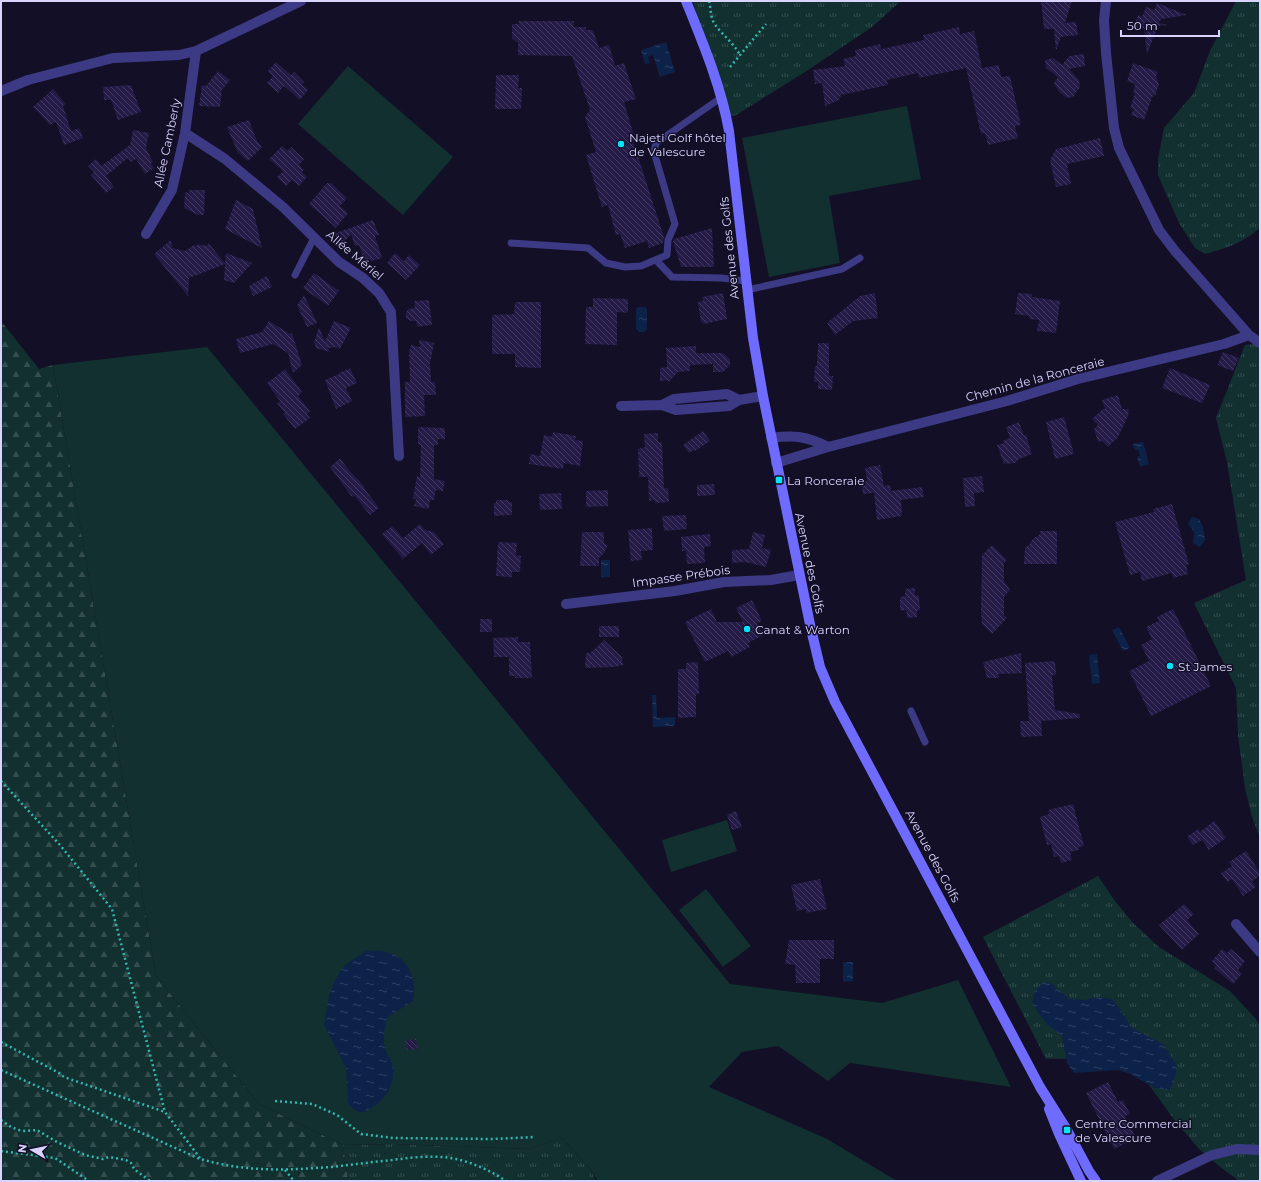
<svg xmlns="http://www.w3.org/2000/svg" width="1261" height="1182" font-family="Montserrat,sans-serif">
  <defs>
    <pattern id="grass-tufts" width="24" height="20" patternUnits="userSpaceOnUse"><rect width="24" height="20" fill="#12302f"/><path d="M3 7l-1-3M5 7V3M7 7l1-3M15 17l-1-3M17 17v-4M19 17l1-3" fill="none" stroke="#344d4e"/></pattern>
    <pattern id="forest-firs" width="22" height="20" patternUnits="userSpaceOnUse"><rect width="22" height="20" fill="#12302f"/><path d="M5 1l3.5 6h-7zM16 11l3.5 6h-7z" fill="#344d4e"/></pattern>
    <pattern id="water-ripples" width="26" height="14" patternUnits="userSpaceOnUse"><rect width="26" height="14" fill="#0c2248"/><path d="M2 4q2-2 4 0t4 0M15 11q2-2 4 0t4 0" fill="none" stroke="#2f4163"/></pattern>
    <pattern id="building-back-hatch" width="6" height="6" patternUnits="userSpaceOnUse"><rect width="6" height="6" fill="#241b47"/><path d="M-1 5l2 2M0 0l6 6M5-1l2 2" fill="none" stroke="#433b63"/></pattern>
  </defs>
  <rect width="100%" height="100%" fill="#130f26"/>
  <path fill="url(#grass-tufts)" d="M693,1H901L872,27L805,72L736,115L725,119Z
    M1236,1H1260V228C1240,244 1230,247 1205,254L1195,248L1179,223L1158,175V159L1164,128L1194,93L1210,51Z
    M1254,344L1260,348V838L1252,817L1245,788L1238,735L1236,688L1194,603L1246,580L1227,462L1216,418L1245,345Z
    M1098,876L1115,901L1133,923L1159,947L1230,991L1256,1019L1260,1026V1181H1239L1219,1166L1199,1149L1175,1121L1139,1071L1108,1058L1046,1059L983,937Z
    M562,1138L591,1170L596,1181H348L343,1145L394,1144L528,1149Z"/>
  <path fill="url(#forest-firs)" d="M1,321L39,369L53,365L156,976L259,1104L343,1145L348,1181H1Z"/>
  <path fill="#12302f" d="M348,66L453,157L403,215L298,124Z
    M907,106L921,179L829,196L840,263L769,277L742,138Z
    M207,347L730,984L882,1003L958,980L1011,1087L850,1063L828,1081L778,1046L742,1052L709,1087L827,1139L897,1181L597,1180L591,1170L562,1138L528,1149L394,1144L343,1145L259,1104L156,976L53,365Z
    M727,820L737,851L671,872L662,840Z
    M706,889L751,946L723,967L679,910Z"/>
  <path fill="url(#water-ripples)" d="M666,42L675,72L660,77L653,55L648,57L650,63L645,64L641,50Z
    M638,307H646V309H647V330H645V332H638V330H636V308H638Z
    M1143,442L1149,464L1140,467L1137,457L1140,456L1138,450H1135L1133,444Z
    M1192,517L1199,519L1203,527L1205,540L1200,547L1193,543L1194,532L1188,524Z
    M601,560H610V577H601Z
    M1119,627L1130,648L1123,651L1112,630Z
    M1097,654L1100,683L1092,684L1089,655Z
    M652,695H656L657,718L675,717V726L653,727Z
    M366,951C399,947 419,967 413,1001L388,1017C385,1025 383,1036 384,1044C385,1051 390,1058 392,1064C397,1085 384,1102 366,1111C358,1114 352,1109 348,1103L346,1068L324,1025L330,991L339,973L345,965Z
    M843,962H853V981L843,982Z
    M1043,982L1051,983L1069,999L1084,1000L1100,997L1112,999L1116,1004L1132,1028L1163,1044L1177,1066L1174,1081L1169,1090L1155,1088L1130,1074L1118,1070L1074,1073L1067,1063L1062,1036L1046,1023L1032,1004L1034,992Z"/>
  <path fill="url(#building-back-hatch)" d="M1041,1H1072L1065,23L1076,22L1078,35L1061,37L1056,51L1054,29H1044Z
    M1157,3L1187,15L1161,19L1159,23L1168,25L1158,26L1147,54L1144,28L1138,29V27L1134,25L1138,15L1142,17L1146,7L1154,10Z
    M519,21H574V27H586V30H593L599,48L609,45L615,66L624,63L636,99L624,102L635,139L633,141L664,237L663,243L649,248L647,241L625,248L620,234L616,235L608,205L602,207L586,155L596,152L585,117L590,110L572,56L518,55V43L512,38V24H519Z
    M959,27L960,34L974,31L982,68L999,65L1001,77L1010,76L1021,125L1015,126L1018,138L988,145L985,133L981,134L966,68L919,78L918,73L887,80L888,85L841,95L839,100L825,106L822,83L815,84L813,70L845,66L843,59L856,56L855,50L880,44L881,49L924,40L923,35Z
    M1084,54L1085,66L1069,69L1079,80L1080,87L1073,97L1067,98L1059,92L1054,83L1058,77L1046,68L1045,60L1053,58L1062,65L1069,56Z
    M276,62L291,75L294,72L304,82L302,85L308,90L300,100L284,86L278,93L267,83L273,76L268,71Z
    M1133,63L1158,72L1156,77L1159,84L1155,96L1153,95L1144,120L1131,115L1134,109L1130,108L1135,93H1133L1135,84L1127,81Z
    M218,71L230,80L222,90L220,107L199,106L202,85L206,86Z
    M496,75H519L518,88H522L521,109H495Z
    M131,85L141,112L118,120L111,100H104L103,87Z
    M53,89L66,104L63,106L71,131L79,128L83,138L64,145L56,122L50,125L33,107Z
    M249,120L257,141L262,147L248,161L238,153L227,127Z
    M133,130L149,133L146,148L153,162L151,163L154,168L145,174L136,159L131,162L128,158L106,176L114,187L106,193L91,175L94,172L88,166L96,159L101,166L130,145Z
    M1100,138L1104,156L1067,164L1071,184L1056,187L1050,160L1056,149Z
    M282,146L288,151L291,147L304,159L299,165L304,170L302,172L307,177L299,186L292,180L286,186L277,177L283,171L269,159Z
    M327,183H331L347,198L340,206L348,213L336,228L309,204Z
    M189,190H205L204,215H198L184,208L185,192L189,193Z
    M236,200L253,209L262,248L225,229Z
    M373,220L379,235L375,236L382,258L365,263L359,245L355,246L351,234L343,243L333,234Z
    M712,228L714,267H681L673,241L674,239Z
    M171,240L172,248L185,251L194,245L196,246L199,244L206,246L209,244L225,263L226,253L252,263L234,283L224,280L225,264L189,278L188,296L154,254Z
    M395,253L404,261L409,255L420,265L406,280L387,263Z
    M314,273L339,291L328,306L303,288Z
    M267,276L272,287L253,296L249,286Z
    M723,293L727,319L703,324V322L701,323L698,302L703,301L702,297Z
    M875,293L878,318L853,321L835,335L827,323L860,296Z
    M1018,293L1032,294V297L1060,301L1056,333L1037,331L1039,320L1029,319L1030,316L1015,314Z
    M304,295L317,323L307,327L297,305Z
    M593,298L628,299V313L617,312V345L585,344L586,307H593Z
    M429,300L432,325L417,327L416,321H411L406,318V313L408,309L415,308L414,301Z
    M515,302H541V368L515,367V354H492V315L514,314Z
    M269,321L290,334L292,333L302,365L293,373L288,353L273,344L240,353L236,339L262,332Z
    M334,321L351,328L340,349L335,347L328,348L330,352L316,348L314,342L319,327L325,341Z
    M419,340L434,343L430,363L431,382H435L436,395H424L425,416L405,417V382H410L409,352L411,345L420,347Z
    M818,343H829V376H833L832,390L818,389V382H814L815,366H817Z
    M696,346V353H723L730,359V365L723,372H713V364L690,365V371L678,372L668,383V380L660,381V368L667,367L666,348Z
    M1223,352L1239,358L1233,371L1217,365Z
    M350,368L357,383L346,388L352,401L336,409L325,380L339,374V373Z
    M1170,368L1210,385L1202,403L1162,388Z
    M285,369L302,392L298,396L310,411L307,414L310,418L295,429L283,414L285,413L277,403L280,401L267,383Z
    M1118,395L1122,409H1129L1128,416L1118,437L1108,447L1102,441L1098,442L1094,429L1098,425L1092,419L1103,409H1105L1102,400Z
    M1064,417L1074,454L1055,459L1046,422Z
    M1019,422L1024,436L1026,435L1032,454L1019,459L1015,463L1004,464L997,445L1004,443L1003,441L1010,438L1006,427Z
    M418,427L445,428V439H438V445H434V479L445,481L443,491L436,490L434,500H430L429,509L414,506L416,499L413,498L417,476L420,477L421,445L418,444Z
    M703,431L710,441L695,451L694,450L689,453L683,445Z
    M553,432L576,436L575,440L583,441L580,466L564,463L563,469L529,464L530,454L540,456L544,435L552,437Z
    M658,433V442H662L664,488H668L669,502L655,503L654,500L649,501L648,477H639L638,449L645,447L644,434Z
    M340,458L347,468L364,486V488L379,508L370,515L354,495L352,497L330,467Z
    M880,465L884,486L890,485L891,491L922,487L924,497L901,500L902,516L877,520L874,493L863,494L861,482L867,481L865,468Z
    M982,476L984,492L974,493L975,506L965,507L963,478Z
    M714,484L715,495L697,496V485Z
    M608,490V506L586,507V491Z
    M561,493L562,509L540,510L539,494Z
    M496,500H508V502H512V515L494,516V503H496Z
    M1172,504L1189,564L1186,565L1188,574L1173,578L1172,573L1142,581L1140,572L1130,575L1115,522L1154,512L1153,509Z
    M686,515L687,529L664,531L662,516Z
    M420,524L425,530L434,532L444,544L431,555L422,543L403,559L382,534L392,526L403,538Z
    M652,528L653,550L641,551L642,560L631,561L628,530Z
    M1040,531H1057V564H1024L1025,547L1028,546L1033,539L1040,534Z
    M582,532H604V544L608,545L604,553L599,558V566H580Z
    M753,532L765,535L762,548L771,550L766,567L745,562L732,563V550L749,549Z
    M710,534L711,546L704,547L705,563L687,564L686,551H682L681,537Z
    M498,542L517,543L516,555L521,556L520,572H512V577L496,576Z
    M992,545L1007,560L1004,563V581L1010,590L1004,597V615L1007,618L992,634L982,624L981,610L982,555Z
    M915,588V595L919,596L920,610L917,611V617L907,618L906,610L900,611V597L905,596V589Z
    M752,600L762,621L757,623L763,635L748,643L750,647L731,657L728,651L705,662L685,622L711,609L717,622H743L736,608Z
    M1173,609L1211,686L1151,716L1129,671L1149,661L1141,645L1152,639L1146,627L1159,621L1157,617Z
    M480,619H492V632H480Z
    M599,626H619V637H599Z
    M518,637V642H530L532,678H515V676H509V657H494L493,638Z
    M604,640L622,657L623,665L615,667L585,668L586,653H590Z
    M1021,653L1022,673L998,674L999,678H987L983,662Z
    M1055,661L1056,675H1052L1055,710L1080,714V718L1041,721L1042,736L1021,737L1020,721H1029L1025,663Z
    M698,662L699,694H696V717L678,718V669H686V663Z
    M1073,804L1084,846L1079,847V850L1070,852L1072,860L1061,863L1059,856L1054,857L1051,844L1047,845L1040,817L1049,814L1048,810Z
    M736,811L742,827L732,830L727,815Z
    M1214,821L1226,838L1209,850L1202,840L1193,845L1187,837L1198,829L1200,832Z
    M1246,851L1260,873V876L1252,881L1256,887L1243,896L1232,879L1227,882L1221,873L1232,866L1229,862Z
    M820,879L827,909L806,913V909L797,911L791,885Z
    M1184,904L1194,914L1187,920L1199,934L1182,950L1159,925Z
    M789,940H834V959H820V983H796L795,965L785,964Z
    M1222,949L1227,953L1231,949L1245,961L1238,970L1242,974L1233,984L1214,968L1216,965L1212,961Z
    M416,1039L418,1049L407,1050L405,1041Z
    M1108,1082L1118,1102L1123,1100L1130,1114L1125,1116L1136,1138L1114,1149L1086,1093Z"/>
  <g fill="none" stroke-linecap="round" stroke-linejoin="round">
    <path stroke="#2fb8b0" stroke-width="2.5" stroke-dasharray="2 3" stroke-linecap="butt" d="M709,1C711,8 710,16 714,23C721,34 733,42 740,55
      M730,67L766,24
      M1,781L60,845L112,909L165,1112
      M1,1042L59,1073L64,1077L165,1112L200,1158
      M1,1070L200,1159C239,1170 274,1171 315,1168C338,1167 361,1163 384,1161C408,1158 433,1154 456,1159C474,1163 491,1171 506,1181
      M275,1101L312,1104L337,1115L361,1134L393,1138L493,1139L535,1137
      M1,1120L11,1127L19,1130L25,1131L37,1130L57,1142L85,1155L103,1159L109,1157L126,1160L131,1163L134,1169L150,1181
      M1,1151L55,1158L89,1181
      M285,1170L294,1181"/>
    <path stroke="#3d3a85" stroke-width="7" d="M511,243L588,248L606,263L625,267L641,266L667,255L668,240L675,224L654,152L656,143L722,97
      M656,260L672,277L721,278L746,281
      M295,275L314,238
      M747,290L842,269L860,258
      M911,711L925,742"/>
    <path stroke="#3d3a85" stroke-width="10" d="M1106,1L1104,20L1106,53L1114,128L1119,148L1159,230L1175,251L1249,335L1260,343
      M1,91L28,80L113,58L179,55L196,51L301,1
      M185,133L225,159L283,207L339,262L363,278L379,293L391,312L399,456
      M146,234L172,190L185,133L196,51
      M662,405L674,399L727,394L739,400
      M621,406L662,405L676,410L729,406L739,400L763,396
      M771,438C795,435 806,436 828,447
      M776,463L828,447L1007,401L1078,379L1224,344L1249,335
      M566,604L675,591L724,582L771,580L799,575
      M1236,924L1260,952
      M1157,1181L1212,1155L1237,1149L1260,1150"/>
    <path stroke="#6f6bff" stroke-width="10" d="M686,1C703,43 721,86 729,131L753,338L763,396L811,629L820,667L835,702L1040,1087L1067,1130L1089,1171L1096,1181
      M1049,1109L1059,1134L1081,1181"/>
  </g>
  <g fill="#00e5ff" stroke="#130f26" stroke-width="1.5">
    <circle cx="621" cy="144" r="4"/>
    <rect x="775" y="476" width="8" height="8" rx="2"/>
    <circle cx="747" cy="629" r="4"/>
    <circle cx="1170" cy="666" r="4"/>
    <rect x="1063" y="1126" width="8" height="8" rx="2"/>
  </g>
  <g text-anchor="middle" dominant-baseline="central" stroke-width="3" stroke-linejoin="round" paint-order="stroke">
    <g font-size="12" fill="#d9d4ff" stroke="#130f26" text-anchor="start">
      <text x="629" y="137">Najeti Golf hôtel<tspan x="629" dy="14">de Valescure</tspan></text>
      <text x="787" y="480">La Ronceraie</text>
      <text x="755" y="629">Canat &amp; Warton</text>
      <text x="1178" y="666">St James</text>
      <text x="1075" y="1123">Centre Commercial<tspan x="1075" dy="14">de Valescure</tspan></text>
    </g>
    <g font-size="12" fill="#d9d4ff" stroke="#130f26">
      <text transform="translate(167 143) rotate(-78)">Allée Camberly</text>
      <text transform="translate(729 248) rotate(-96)">Avenue des Golfs</text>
      <text transform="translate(355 255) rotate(40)">Allée Mériel</text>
      <text transform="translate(1035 379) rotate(-15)">Chemin de la Ronceraie</text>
      <text transform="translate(810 563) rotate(78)">Avenue des Golfs</text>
      <text transform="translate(681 576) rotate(-8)">Impasse Prébois</text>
      <text transform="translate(933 856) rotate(62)">Avenue des Golfs</text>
    </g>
  </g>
  <rect width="1261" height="1182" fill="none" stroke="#d9d4ff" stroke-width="4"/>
  <g transform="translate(32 1150) rotate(279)" stroke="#130f26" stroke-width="3" paint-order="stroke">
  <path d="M0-3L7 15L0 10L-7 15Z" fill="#d9d4ff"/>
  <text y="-6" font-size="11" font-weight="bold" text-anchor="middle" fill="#d9d4ff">N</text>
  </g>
  <path d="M1121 30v6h98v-6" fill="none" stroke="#d9d4ff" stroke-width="2"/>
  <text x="1127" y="30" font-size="12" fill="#d9d4ff" stroke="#130f26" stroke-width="3" paint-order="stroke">50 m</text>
</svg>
